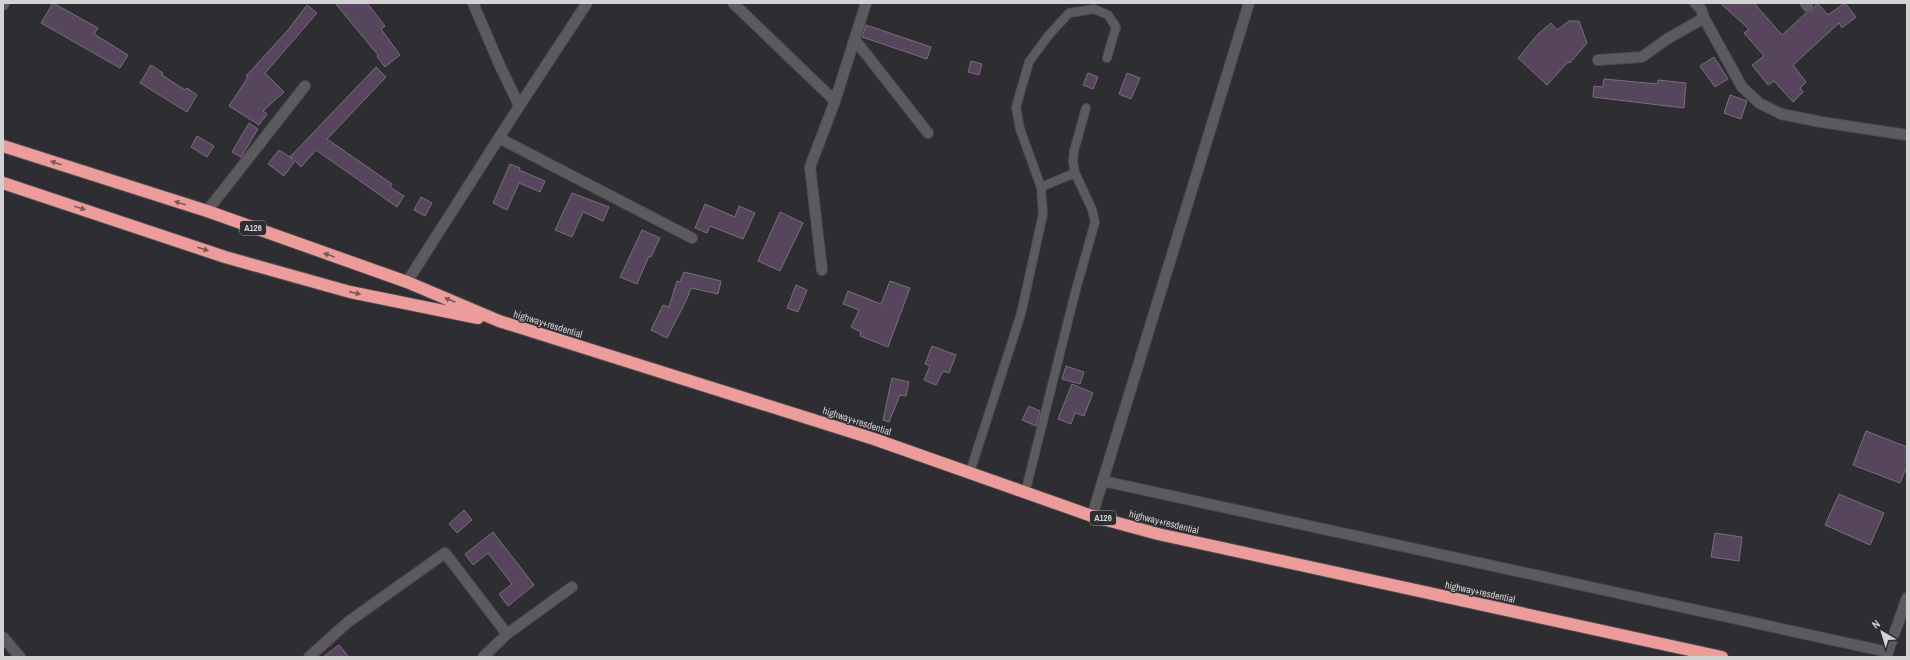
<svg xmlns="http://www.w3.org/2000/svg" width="1910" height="660" font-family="'Archivo Narrow',sans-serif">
  <rect width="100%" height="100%" fill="#2e2d31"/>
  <path fill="#57455e" stroke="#757176" d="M53,3L98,28L94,34L128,55L120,68L41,23Z
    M335,3H367L385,26L381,29L400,55L385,67L377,57L378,55Z
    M1720,3H1754L1782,35L1806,13L1812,12L1817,3L1828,15L1845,3L1856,17L1842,28L1839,23L1793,65L1806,82L1800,88L1803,92L1793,102L1774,81L1768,85L1752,65L1764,56L1744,33L1749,29Z
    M307,5L317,13L265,73L284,92L263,111L267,114L259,125L229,106L248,77L246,76L288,30Z
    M1569,21H1579L1587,43L1570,63L1568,62L1547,85L1518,58L1538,34L1551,23L1557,30Z
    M866,25L931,47L927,59L862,37Z
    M1714,57L1728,79L1715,87L1700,66Z
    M971,61L982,64L979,75L968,72Z
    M151,65L163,73L162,75L185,90L187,88L197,95L187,112L140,83Z
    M376,67L386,77L327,139L392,184L390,187L404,196L397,207L316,150L301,167L295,161L284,176L268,164L279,150L293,159L290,157Z
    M1088,73L1098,77L1093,89L1083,85Z
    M1127,73L1140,78L1131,99L1119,94Z
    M1604,79L1658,84V80L1686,83L1684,108L1593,97L1594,86L1603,87Z
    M1730,95L1747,101L1741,119L1724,113Z
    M249,123L258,129L241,157L232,152Z
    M197,136L214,146L207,157L191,147Z
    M510,164L520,168L519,170L545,181L540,192L519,183L507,210L493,203Z
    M572,193L609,207L603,221L583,212L572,237L555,230Z
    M421,197L432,203L425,216L414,210Z
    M705,204L735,217L739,206L755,213L743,239L710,226L707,233L695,228Z
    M780,212L803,223L780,271L758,261Z
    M642,230L660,238L651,257L649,256L637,284L620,277Z
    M684,272L721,281L718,294L691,288L686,301L667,338L651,330L663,305L669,307L677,281L680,282Z
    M890,281L910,288L888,347L860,336L861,332L851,327L859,310L843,304L848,291L881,304Z
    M796,285L807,290L798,312L787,308Z
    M932,346L956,355L949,373L943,371L936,385L924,380L930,366L925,364Z
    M1066,366L1084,372L1080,384L1062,379Z
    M892,378L909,382L906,396L900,395L889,422L883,420Z
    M1072,384L1093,393L1084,416L1075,413L1071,424L1058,419Z
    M1029,406L1040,411L1036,426L1022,420Z
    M1866,431L1907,447V466L1900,483L1853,465Z
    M1839,494L1884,513L1870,545L1825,525Z
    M464,510L472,520L457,533L449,524Z
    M493,532L534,585L508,606L499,594L512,584L488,553L473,565L465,554Z
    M1715,533L1742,537L1739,561L1711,557Z
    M339,645L349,657H323Z"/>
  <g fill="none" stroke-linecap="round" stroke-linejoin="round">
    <defs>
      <path id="lane" d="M1041,187L1075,173
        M970,472L1021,314L1043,214L1041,187L1020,129L1016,107L1029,62L1048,36L1069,13L1094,9L1108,15L1116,27L1107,58
        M1025,493L1075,293L1095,222L1092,209L1075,173L1073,162L1074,151L1086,108"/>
      <path id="street" d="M733,3L835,101
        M1695,3L1701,9L1704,18L1742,87L1759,103L1781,114L1821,122L1907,135
        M1805,3L1808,7
        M3,5L4,3
        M855,40L928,133
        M1598,60L1642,57L1667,39L1704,18
        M518,108L587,3
        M499,138L692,238
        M207,211L305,86
        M822,270L810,167L835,101L866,3
        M407,282L518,108V103L500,66L473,3
        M1103,481L1888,652
        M1092,516L1249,3
        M3,637L20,657
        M309,657L348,622L445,553L507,634
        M483,657L507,634L572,587
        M1886,657L1907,598"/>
      <path id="highway" d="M3,146L207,211L407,282L499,321L874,439L1092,516L1158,534L1722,657
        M3,183L225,257L350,292L478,318"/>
    </defs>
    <use href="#lane" stroke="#4b4a4d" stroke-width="10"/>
    <use href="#street" stroke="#4b4a4d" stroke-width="12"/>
    <use href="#highway" stroke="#4b4a4d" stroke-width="14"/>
    <use href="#lane" stroke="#5c5a5f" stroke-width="8"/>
    <use href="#street" stroke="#5c5a5f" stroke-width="10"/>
    <use href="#highway" stroke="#ec9c9b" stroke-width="12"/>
  </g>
  <defs><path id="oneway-solid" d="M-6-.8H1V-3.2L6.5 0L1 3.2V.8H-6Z"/></defs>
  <g fill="#7a595b">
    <use href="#oneway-solid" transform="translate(56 163) rotate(-162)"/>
    <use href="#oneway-solid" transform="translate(180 203) rotate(-162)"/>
    <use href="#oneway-solid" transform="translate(80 208) rotate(18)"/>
    <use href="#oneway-solid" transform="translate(203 249) rotate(18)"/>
    <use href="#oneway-solid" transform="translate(329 255) rotate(-161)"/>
    <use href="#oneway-solid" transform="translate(355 293) rotate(13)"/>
    <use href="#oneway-solid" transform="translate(450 300) rotate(-157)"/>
  </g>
  <g text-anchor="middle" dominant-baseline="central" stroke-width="3" stroke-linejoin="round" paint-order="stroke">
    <g fill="#2e2d31" stroke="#a1a0a3" stroke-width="1">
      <rect x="240" y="221" width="26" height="14" rx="3"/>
      <rect x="1090" y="511" width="26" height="14" rx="3"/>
    </g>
    <g font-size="9" font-weight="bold" fill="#d2d1d4">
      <text x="253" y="228">A126</text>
      <text x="1103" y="518">A126</text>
    </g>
    <g font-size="10" fill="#d2d1d4" stroke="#2e2d31">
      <text transform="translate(548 324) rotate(17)">highway+resdential</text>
      <text transform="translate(857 421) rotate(18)">highway+resdential</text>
      <text transform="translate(1164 522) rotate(14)">highway+resdential</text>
      <text transform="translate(1480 592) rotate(12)">highway+resdential</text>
    </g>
  </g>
  <rect width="1910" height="660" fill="none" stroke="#d2d1d4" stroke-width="8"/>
  <g transform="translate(1882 632) rotate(322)" stroke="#2e2d31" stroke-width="3" paint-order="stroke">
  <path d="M0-3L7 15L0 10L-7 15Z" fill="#d2d1d4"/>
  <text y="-6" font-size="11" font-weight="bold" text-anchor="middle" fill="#d2d1d4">N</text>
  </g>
</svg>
